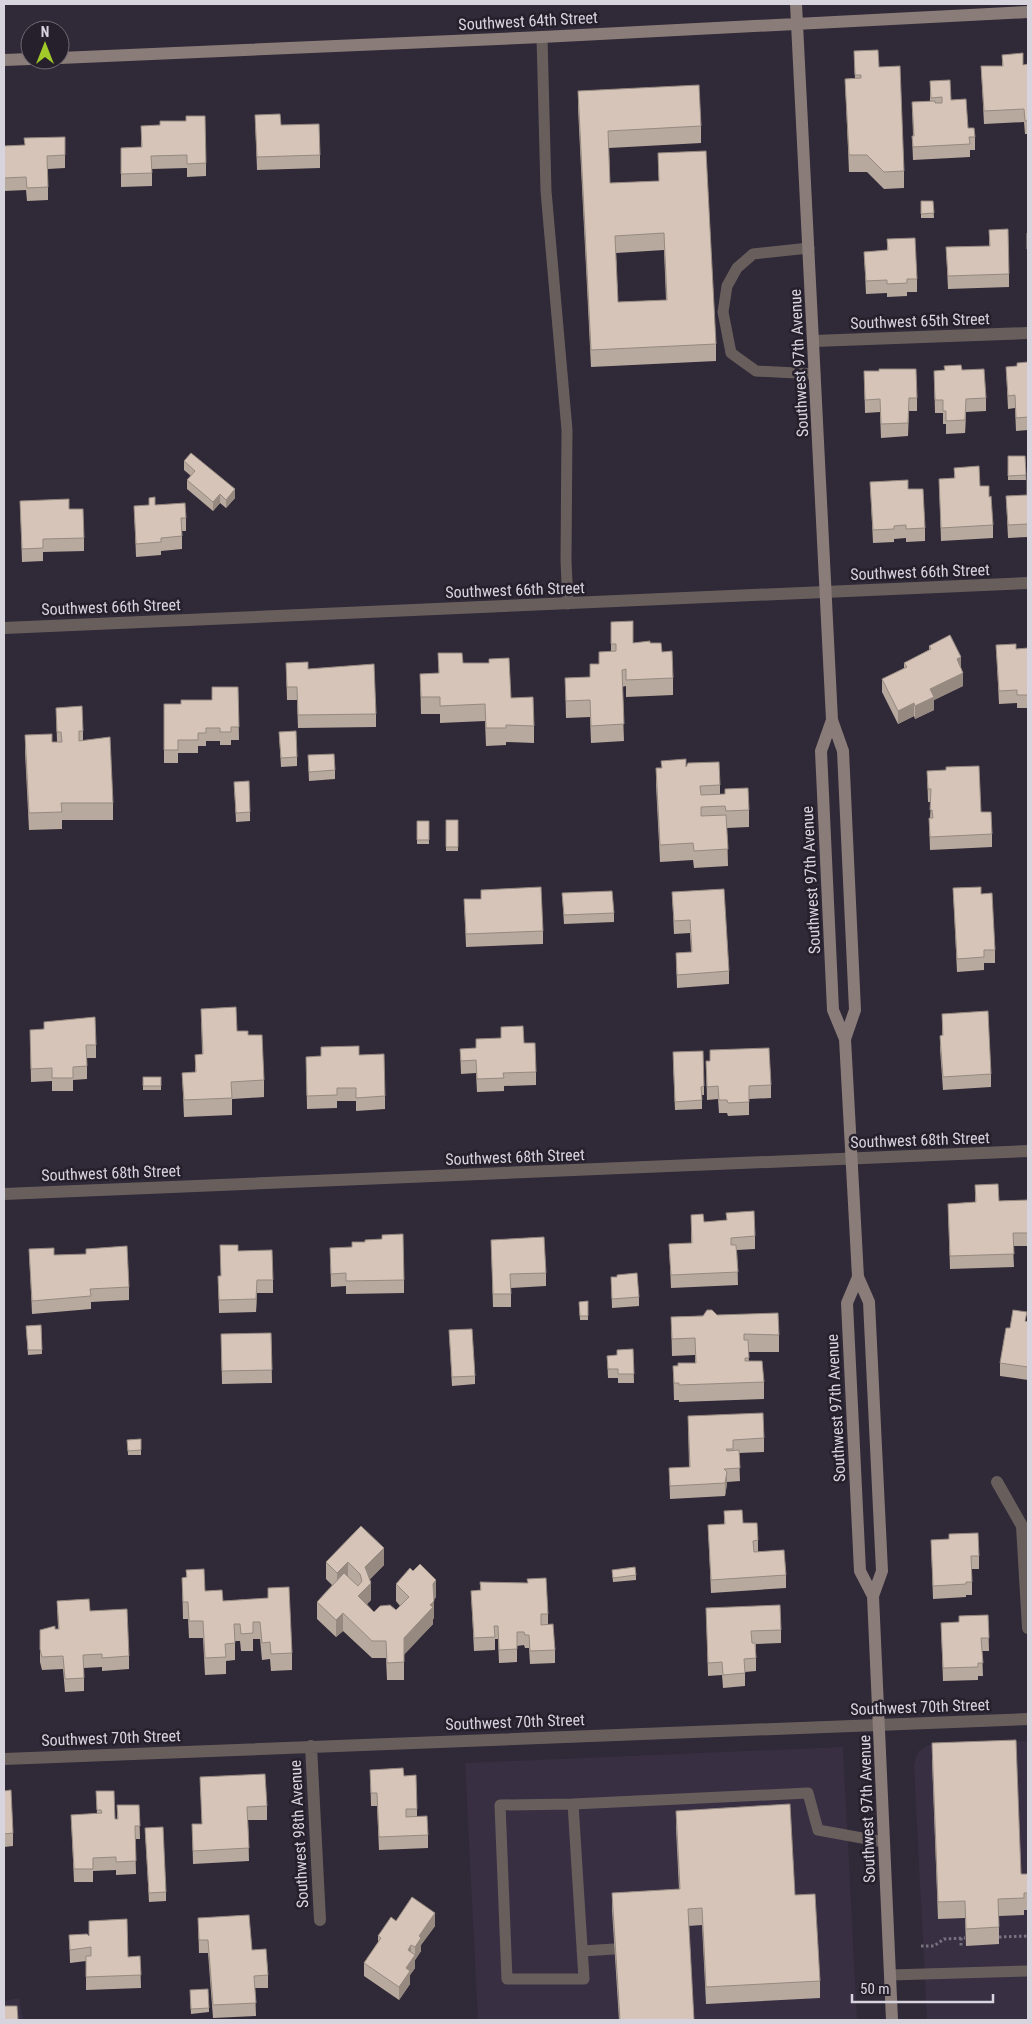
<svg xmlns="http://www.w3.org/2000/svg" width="1032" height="2024" font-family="'Roboto Condensed',sans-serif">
  <rect width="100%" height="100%" fill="#302937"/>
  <path fill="#392f43" d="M1028,1741V2020H927L914,1765L916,1757L919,1751L928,1745Z
    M843,1747L857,2020H478L465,1763Z
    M19,1998L23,2020H4V2001Z"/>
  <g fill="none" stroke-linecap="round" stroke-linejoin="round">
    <path stroke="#77727e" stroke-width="3" stroke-dasharray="2.5 2.5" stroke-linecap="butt" d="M999,1937L1028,1936
      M961,1938V1948
      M921,1946H934L944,1939L965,1938"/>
    <path stroke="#685f5d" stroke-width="11" d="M542,37L546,191L567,430L566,561L568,604
      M809,248L753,254L737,268L727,286L723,312L731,353L756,371L815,374
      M573,1804L500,1805L507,1979H584L573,1804L808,1793L818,1830L884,1842
      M582,1951L614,1949
      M890,1975L1028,1971"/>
    <path stroke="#685f5d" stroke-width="12" d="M814,341L1028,333
      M4,628L1028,583
      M4,1194L1028,1151
      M997,1482L1022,1526L1028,1628
      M311,1746L320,1920
      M4,1759L1028,1719"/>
    <path stroke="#8a7c78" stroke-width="12" d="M796,4L832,720L843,751L855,1010L845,1039
      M60,58L542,37L1028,12
      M4,60L30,59
      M832,720L821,751L833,1010L845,1039L858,1277L869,1302L882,1571L873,1596L892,2020
      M858,1277L847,1303L860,1571L873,1596"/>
  </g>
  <path fill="#b7a99d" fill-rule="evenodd" d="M854,51L879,67L904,171V188L884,189L867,172H849L845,79L855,78Z
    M1002,55L1023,65L1028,64V134H1025L1024,122L984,124L981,66H1002Z
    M930,81L951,100L968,128L975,137V150H970V157L913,160L912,136H913L912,102L930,101Z
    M578,91L701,126V143L609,148L610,183L659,181L658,153L716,344V361L591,367L578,108ZM664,250L666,300L618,302L616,253Z
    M255,115L320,155V168L257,170Z
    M141,126L206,163V176L187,177V168L152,169V186L121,187V148L141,147Z
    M65,137V168L48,169V200L27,201L26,190L4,191V146L24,145Z
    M921,201H933L934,218H921Z
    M989,230L1009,274V287L948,289L946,247L989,246Z
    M1027,233H1028V262H1027Z
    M887,239L917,279V292H907V296L887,297V293L866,294L864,252L887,251Z
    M1028,362V430L1016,431L1015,408L1008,409L1006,367L1017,366Z
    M962,370L986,398V411L966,412L965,433L946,434V424H943V413H935L934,371Z
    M864,371L917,398V411H909L908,436L881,438L880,412L865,413Z
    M1008,456H1025L1026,480H1008Z
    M184,461L235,498L226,508L220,503L213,511L187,489V480L191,476L184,470Z
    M954,468L980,486L989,497L993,525V538L941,541L939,479L954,478Z
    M1027,475H1028V537L1008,538L1006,496L1027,495Z
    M870,482L908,489L925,528V541L906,542V538L894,539V542L873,543Z
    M20,501L69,509L84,538V551L43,552V561L22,562Z
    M134,506L186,518V531H182V549L161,551V555L136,557Z
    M611,622L633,643H650L662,652L673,678V695L626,697V686L622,687L624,741L591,743L590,717L566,718L565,678L590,677L599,664L611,651Z
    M996,645L1016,649L1028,648V708H1017V703L999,704Z
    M929,646L961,667L963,686L934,700V710L915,719L914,716L898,724L882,692V679L904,668V663L929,650Z
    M438,653L463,663L511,698L534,726V743L506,742V745L486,746L485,721L440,723V714H421L420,674H439Z
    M286,663L308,669L376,714V727L298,728L297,700H287Z
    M238,687L239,740H231V745H220V741H206V746H198V753H178V763H164V704H181L212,700Z
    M56,708L83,731V740L113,803V820H62V829L29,830L25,752V735L52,742H57Z
    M279,732L297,757V766L281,767Z
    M308,755L335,770V779L309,781Z
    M686,767L720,785V794H725L749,810V827L727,828L728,866L694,868L693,860L660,862L656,785V768Z
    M927,771L981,812L992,834V847L930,850L929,818H930L931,802H928Z
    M234,782L250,812V821L236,822Z
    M446,820H458V851H446Z
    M417,821H429V844H417Z
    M953,888L981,894L995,950V963H984V970L957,972Z
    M672,892L729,971V984L677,988L676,953L691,952L690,933L674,934Z
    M562,893L614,913V922L564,924Z
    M464,899L543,931V944L466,947Z
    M201,1009L237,1031L248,1035L264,1080V1097L232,1099V1115L184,1117L182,1073L195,1072V1055L202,1054Z
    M942,1014L991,1074V1087L943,1090L940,1049V1036L942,1035Z
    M30,1030L96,1045V1058H87V1079L73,1080V1091H52V1081L31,1082Z
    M524,1043L536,1072V1085L504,1086V1091L477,1092L476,1073L461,1074L460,1049L476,1048Z
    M710,1050L771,1085V1098L749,1099V1115L728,1116L727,1113H719L718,1099L707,1100L706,1061H710Z
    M359,1055L385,1096V1109L356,1111V1101H337V1108L307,1109L306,1057Z
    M673,1060L704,1086V1095H702V1109L675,1110Z
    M143,1077H161V1090H143Z
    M975,1185L999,1201L1028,1200V1246H1013L1014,1267L950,1269L948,1204L975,1202Z
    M691,1215L704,1222L755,1236V1249L737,1250L738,1285L671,1288L669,1244L691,1243Z
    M491,1240L546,1273V1286L511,1288V1307H493Z
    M330,1248L404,1280V1293L346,1294V1286L331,1287Z
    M29,1249L54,1255L129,1287V1300L91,1302V1309L32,1314Z
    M238,1251L273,1280V1293H257L256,1312L219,1313L218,1276H220Z
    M611,1277L639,1297V1306L612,1308Z
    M588,1301V1320H580L579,1302Z
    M717,1315L779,1335V1352H748L749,1361L764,1382V1399L679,1402V1400H674L673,1366L695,1363V1355L672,1356L671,1317Z
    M1027,1321L1028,1322V1380L1000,1376V1363L1010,1328Z
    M41,1325L42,1354L28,1355L26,1326Z
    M449,1330L475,1376V1384L452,1386Z
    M271,1333L272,1383L222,1384L221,1334Z
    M633,1349L634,1383H618V1378H608L607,1356L617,1355Z
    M688,1416L764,1438V1452L739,1453L740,1481L727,1482L725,1496L670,1499L669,1468L689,1467Z
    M141,1439V1455H128L127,1440Z
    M724,1511L743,1523L758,1540V1552L786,1575V1588L711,1593L708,1525L724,1524Z
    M361,1526L384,1565L370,1579L371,1600L367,1604L374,1612L396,1610L400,1606L396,1601V1584L436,1597L434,1599V1618L433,1619V1624L404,1654V1680H387L386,1658H372L343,1631L336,1637L317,1619V1602L332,1585L326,1579V1562Z
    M931,1540L979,1556V1569H972V1595H966V1597L933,1599Z
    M186,1570L205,1591L223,1601L268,1598V1588L292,1653V1670L271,1671L270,1659L262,1660L260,1639H253V1651H241L240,1641H235V1660L226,1661V1674L205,1675L203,1638H189L188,1619H183L182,1578L186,1577Z
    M612,1570L636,1575V1580L613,1582Z
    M480,1582L548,1614V1624L555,1650V1663L530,1664L529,1648H525L524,1645L517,1646V1662L499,1663L498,1639H495V1650L474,1651L471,1591L480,1590Z
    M57,1601L90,1611L129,1656V1669L102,1671V1667L84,1668V1691L65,1692L63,1669L42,1670L40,1662V1630L58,1629Z
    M706,1608L781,1630V1643L756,1644V1671L745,1672V1686L723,1688L722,1675L708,1676Z
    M988,1615L989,1651H982L983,1676H978V1680L943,1681L941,1623L959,1622V1616Z
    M932,1743L1021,1874H1028V1910H1024V1915L999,1916V1944L966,1946L965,1918L938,1919L932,1760Z
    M370,1770L404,1776L417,1809V1816L428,1835V1848L379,1850L377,1806H371Z
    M200,1777L267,1806V1820H248L249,1861L193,1864L192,1824H202Z
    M4,1791L13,1833V1846L4,1847Z
    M96,1791L115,1819H117V1805H139L140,1839H135L136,1874L116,1875V1870L93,1871V1882H74L71,1815L97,1814Z
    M676,1811L795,1895L820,1981V1998L706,2004L702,1925L688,1926L694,2020H619L612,1910V1893L679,1889L676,1828Z
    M145,1828L166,1892V1901L149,1902Z
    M198,1918L252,1950L268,1975V1988H255L256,2016L213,2018L208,1953H199Z
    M89,1921L128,1957L140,1956L141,1988L86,1990V1961L70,1963L69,1935L89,1936Z
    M396,1921L435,1926L421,1945V1951L415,1960V1968L410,1975V1984L399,2000L364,1976V1963L378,1942V1936Z
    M190,1995L209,2008V2012L191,2014Z"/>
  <path fill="#958980" d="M966,399V412L965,433V420Z
    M235,489V498L226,508V500Z
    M220,494V503L213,511V502Z
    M961,657V670L957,659Z
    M963,673V686L934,700V710L915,719V706L930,689Z
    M914,703V716L898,724V711Z
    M257,1280V1293L256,1312V1299Z
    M727,1472V1485L725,1496V1483Z
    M384,1548V1565L365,1584V1567Z
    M348,1562V1579L337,1590V1573Z
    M436,1580V1597L433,1601V1584Z
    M371,1583V1600L358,1613V1596Z
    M434,1601V1618L433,1619V1624L404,1655V1638Z
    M343,1613V1631L336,1637V1620Z
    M435,1913V1926L421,1945V1951L415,1960V1968L410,1975V1984L399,2000V1987L406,1968L415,1955V1947L419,1936Z
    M411,1945V1958L408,1950Z"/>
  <path fill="#d5c4b7" stroke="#958980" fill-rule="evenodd" d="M878,50L879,67L900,66L904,171L884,172L867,155H849L845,79L861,78V75H855L854,51Z
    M1023,53V65L1028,64V121H1025L1024,109L984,111L981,66H1003L1002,55Z
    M950,80L951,100L966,99L968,128H974L975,137H969L970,144L913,147L912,136H914L912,102L935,101V103H942V97L931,98L930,81Z
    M699,85L701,126L608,131L610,183L659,181L658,153L706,151L716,344L591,350L578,91ZM664,233L667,300L618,302L615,236Z
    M280,114L281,125L319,124L320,155L257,157L255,115Z
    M186,116H205L206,163L187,164V155L151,156L152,173L121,174V148L142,147L141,126L160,125V121H186Z
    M65,137V155L47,156L48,187L27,188L26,177L4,178V146L25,145L24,138Z
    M921,201H933L934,213L921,214Z
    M1008,229L1009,274L948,276L946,247L990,246L989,230Z
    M1027,233H1028V249H1027Z
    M915,238L917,279H907V283L887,284V280L866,281L864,252L888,250L887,239Z
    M1028,362V417L1016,418L1015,395L1008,396L1006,367L1017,366V363Z
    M961,365L962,370L984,369L986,398L966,399L965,420L946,421V411H943V400H935L934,371L945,370L944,366Z
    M879,369H916L917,398H909L908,423L881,424L880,399L865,400L864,371H879Z
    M191,453L235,489L226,500L220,494L213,502L187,480L195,471L184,461Z
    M1008,456H1025L1026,475L1008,476Z
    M979,466L980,486H989V497L991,496L993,525L941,528L939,479L955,478L954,468Z
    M1027,475H1028V524L1008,525L1006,496L1027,495Z
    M908,480V489H923L925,528L906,529V525L894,526V529L873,530L870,482Z
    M155,497V505L185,503L186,518H181L182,536L161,538V542L136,544L134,506L149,505V498Z
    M69,499V509H83L84,538L43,539V548L22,549L20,501Z
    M633,621V643L650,641V643H661L662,652L672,651L673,678L626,680V669L622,670L624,724L591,726L590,700L566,701L565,678L590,677V664H599V652L616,651V644H611V622Z
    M950,635L961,657L957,659L963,673L930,689L934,697L915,706L914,703L898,711L882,679L907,667L904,663L931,649L929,646Z
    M1016,644V649L1028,648V695H1017V690L999,691L996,645Z
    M438,653H462L463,663H489V659L509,658L511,698L533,697L534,726L506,725V728H486L485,704L440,706V697H421L420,674L439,673Z
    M308,662V669L374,664L376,714L298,715L297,687H287L286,663Z
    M212,687H238L239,727H231V732H220V728H206V733H198V740H178V750H164V704H181V700H212Z
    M82,706L83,731H79V741L110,737L113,803H61L62,812L29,813L25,735L52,734V742H62L61,732H57L56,708Z
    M296,731L297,757L281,758L279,732Z
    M334,754L335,770L309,772L308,755Z
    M686,759V767L688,763L719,762L720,785L700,786L701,795L725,794V789L748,788L749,810L726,811L725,806L701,807V816L726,815L728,849L694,851L693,843L660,845L656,768H662L661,761Z
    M979,766L981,812H991L992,834L930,837L929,818H933L932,810H930L931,789H928L927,771L946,770V767Z
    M249,781L250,812L236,813L234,782Z
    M446,820H458V847H446Z
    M417,821H429V840H417Z
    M541,887L543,931L466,934L464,899H481V890Z
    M981,887V894L992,893L995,950H984V957L957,959L953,888Z
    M724,889L729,971L677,975L676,953L692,952L690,920L674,921L672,892Z
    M612,891L614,913L564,915L562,893Z
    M236,1007L237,1031H248V1035H262L264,1080L231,1082L232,1098L184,1100L182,1073L196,1072L195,1055L203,1054L201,1009Z
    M988,1011L991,1074L943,1077L940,1036L943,1035L942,1014Z
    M95,1017L96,1045H86L87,1066L73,1067V1078H52V1068L31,1069L30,1030L44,1029V1022Z
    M523,1026L524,1043H535L536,1072L503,1073L504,1078L477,1079L476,1060L461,1061L460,1049L476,1048V1039L501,1038V1027Z
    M359,1046V1055L384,1054L385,1096L356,1098V1088H337V1095L307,1096L306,1057L321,1056V1047Z
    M769,1048L771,1085L749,1086V1102L728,1103L727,1100H719L718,1086L707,1087L706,1061H710V1050Z
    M703,1051L704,1086L701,1087L702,1100L675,1102L673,1052Z
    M143,1077H161V1086H143Z
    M998,1184L999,1201L1028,1200V1233H1013L1014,1254L950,1256L948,1204L976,1202L975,1185Z
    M754,1211L755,1236L731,1238V1245H736L738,1272L671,1275L669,1244L692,1243L691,1215L703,1214L704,1222L727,1220L726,1213Z
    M403,1234L404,1280L346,1281V1273L331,1274L330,1248L352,1247V1242H365V1240L382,1239V1235Z
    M544,1237L546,1273L510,1274L511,1294H493L491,1240Z
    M220,1245H238V1251L272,1250L273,1280H257L256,1299L219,1300L218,1276H221Z
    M127,1246L129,1287L90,1289L91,1296L32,1301L29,1249L54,1248V1255L86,1254V1249Z
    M637,1273L639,1297L612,1299L611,1277H617V1275Z
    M588,1301V1316H580L579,1302Z
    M707,1310H712L717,1315L778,1313L779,1335L744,1334V1340H748L749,1358H745V1361H762L764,1382L679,1385V1383H674L673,1366H678V1363H696L695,1338L672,1339L671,1317L703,1316Z
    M1013,1310L1027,1312L1025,1321L1028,1322V1367L1000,1363L1006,1328H1010Z
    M41,1325L42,1350H28L26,1326Z
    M472,1329L475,1376L452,1377L449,1330Z
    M271,1333L272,1370L222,1371L221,1334Z
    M633,1349L634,1374H618V1369H608L607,1356L617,1355V1350Z
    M763,1413L764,1438L733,1440V1449H726L727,1451L739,1450L740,1468L724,1469L727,1472L725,1483L670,1486L669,1468L690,1467L688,1416Z
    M141,1439V1450L128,1451L127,1440Z
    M742,1510L743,1523H757L758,1540L753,1541L754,1552L784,1550L786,1575L711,1580L708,1525L725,1524L724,1511Z
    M361,1526L384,1548L365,1567L371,1583L358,1596L374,1612L380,1606L390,1605L396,1610L409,1597L396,1584L410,1568L413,1571L420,1564L436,1580L433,1584L434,1601L430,1605L433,1607L404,1638V1662L387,1663L386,1641H372L343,1613L336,1620L317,1602L344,1573L358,1586L362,1581L360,1574L348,1562L337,1573L326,1562Z
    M978,1533L979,1556H971L972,1582H966V1584L933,1586L931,1540L949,1539V1534Z
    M635,1567L636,1575L613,1578L612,1570Z
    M204,1569L205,1591L222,1590L223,1601L268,1598V1588L289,1587L292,1653L271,1654L270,1642L262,1643L260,1622H253V1633L241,1634L240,1624H234L235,1643L225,1644L226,1657L205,1658L203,1621H189L188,1602H183L182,1578L187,1577L186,1570Z
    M546,1578L548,1614H541V1625L553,1624L555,1650L530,1651L529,1635H525L524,1632H517V1649L499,1650L498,1626H494L495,1637L474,1638L471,1591L481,1590L480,1582L528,1583L527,1579Z
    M89,1599L90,1611L127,1609L129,1656L102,1658V1654L83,1655L84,1678L65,1679L63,1656L42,1657L40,1649V1630L55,1626V1629H59L57,1601Z
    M780,1605L781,1630L751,1631L752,1643H755L756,1658L744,1659L745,1673L723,1675L722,1662L708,1663L706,1608Z
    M988,1615L989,1638H981L983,1663H978V1667L943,1668L941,1623L959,1622V1616Z
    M1016,1740L1021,1874H1028V1893H1024V1898L998,1899L999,1927L966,1929L965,1901L938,1902L932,1743Z
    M403,1768L404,1776L416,1775L417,1809H406V1817L427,1816L428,1835L379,1837L377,1793H371L370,1770Z
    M265,1774L267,1806L247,1807L249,1848L193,1851L192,1824H202L200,1777Z
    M11,1790L13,1833L4,1834V1791Z
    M96,1791H114L115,1819H118L117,1805H139L140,1826H135L136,1861L116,1862V1857L93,1858V1869H74L71,1815L102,1813L101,1810H97Z
    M790,1804L795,1895L815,1894L820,1981L706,1987L702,1908L688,1909L694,2020H620L612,1893L680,1889L676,1811Z
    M163,1827L166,1892L149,1893L145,1828Z
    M412,1897L435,1913L419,1936L421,1938L415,1947L411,1945L408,1950L415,1955L406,1968L410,1971L399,1987L364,1963L381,1938L378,1936L391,1917L396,1921Z
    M249,1915L252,1950L266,1949L268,1975L254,1976L256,2003L213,2005L208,1940H199L198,1918Z
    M127,1919L128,1957L140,1956L141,1975L86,1977V1956H91V1947L70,1950L69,1935L87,1934L89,1936V1921Z
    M208,1989L209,2008L191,2009L190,1990Z
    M4,2006H17L18,2020H4Z"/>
  <g text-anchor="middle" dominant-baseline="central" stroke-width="5" stroke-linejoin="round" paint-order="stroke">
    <g font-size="16" fill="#d8d4dd" stroke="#26202d">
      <text transform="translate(528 21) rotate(-3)">Southwest 64th Street</text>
      <text transform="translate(920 321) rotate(-2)">Southwest 65th Street</text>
      <text transform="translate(799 363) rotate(-93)">Southwest 97th Avenue</text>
      <text transform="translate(920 572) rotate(-2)">Southwest 66th Street</text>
      <text transform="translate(515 590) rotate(-2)">Southwest 66th Street</text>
      <text transform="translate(111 607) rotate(-2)">Southwest 66th Street</text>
      <text transform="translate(811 880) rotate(-93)">Southwest 97th Avenue</text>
      <text transform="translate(920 1140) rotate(-2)">Southwest 68th Street</text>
      <text transform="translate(515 1157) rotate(-2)">Southwest 68th Street</text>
      <text transform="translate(111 1173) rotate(-2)">Southwest 68th Street</text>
      <text transform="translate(836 1408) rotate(-93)">Southwest 97th Avenue</text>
      <text transform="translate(920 1707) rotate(-2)">Southwest 70th Street</text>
      <text transform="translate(515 1722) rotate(-2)">Southwest 70th Street</text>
      <text transform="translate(111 1738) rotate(-2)">Southwest 70th Street</text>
      <text transform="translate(867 1809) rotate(-92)">Southwest 97th Avenue</text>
      <text transform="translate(299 1834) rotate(-93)">Southwest 98th Avenue</text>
    </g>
  </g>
  <rect width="1032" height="2024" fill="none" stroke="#d8d4dd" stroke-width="10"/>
  <g transform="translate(45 45)"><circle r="24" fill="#26202d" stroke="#6d6873"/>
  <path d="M0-4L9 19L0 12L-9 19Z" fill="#a1c929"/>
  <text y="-8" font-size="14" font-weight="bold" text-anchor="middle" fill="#d8d4dd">N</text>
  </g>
  <path d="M852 1994v8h141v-8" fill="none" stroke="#d8d4dd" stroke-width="2.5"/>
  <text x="860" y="1994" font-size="15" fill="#d8d4dd" stroke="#26202d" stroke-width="4" paint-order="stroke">50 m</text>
</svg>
